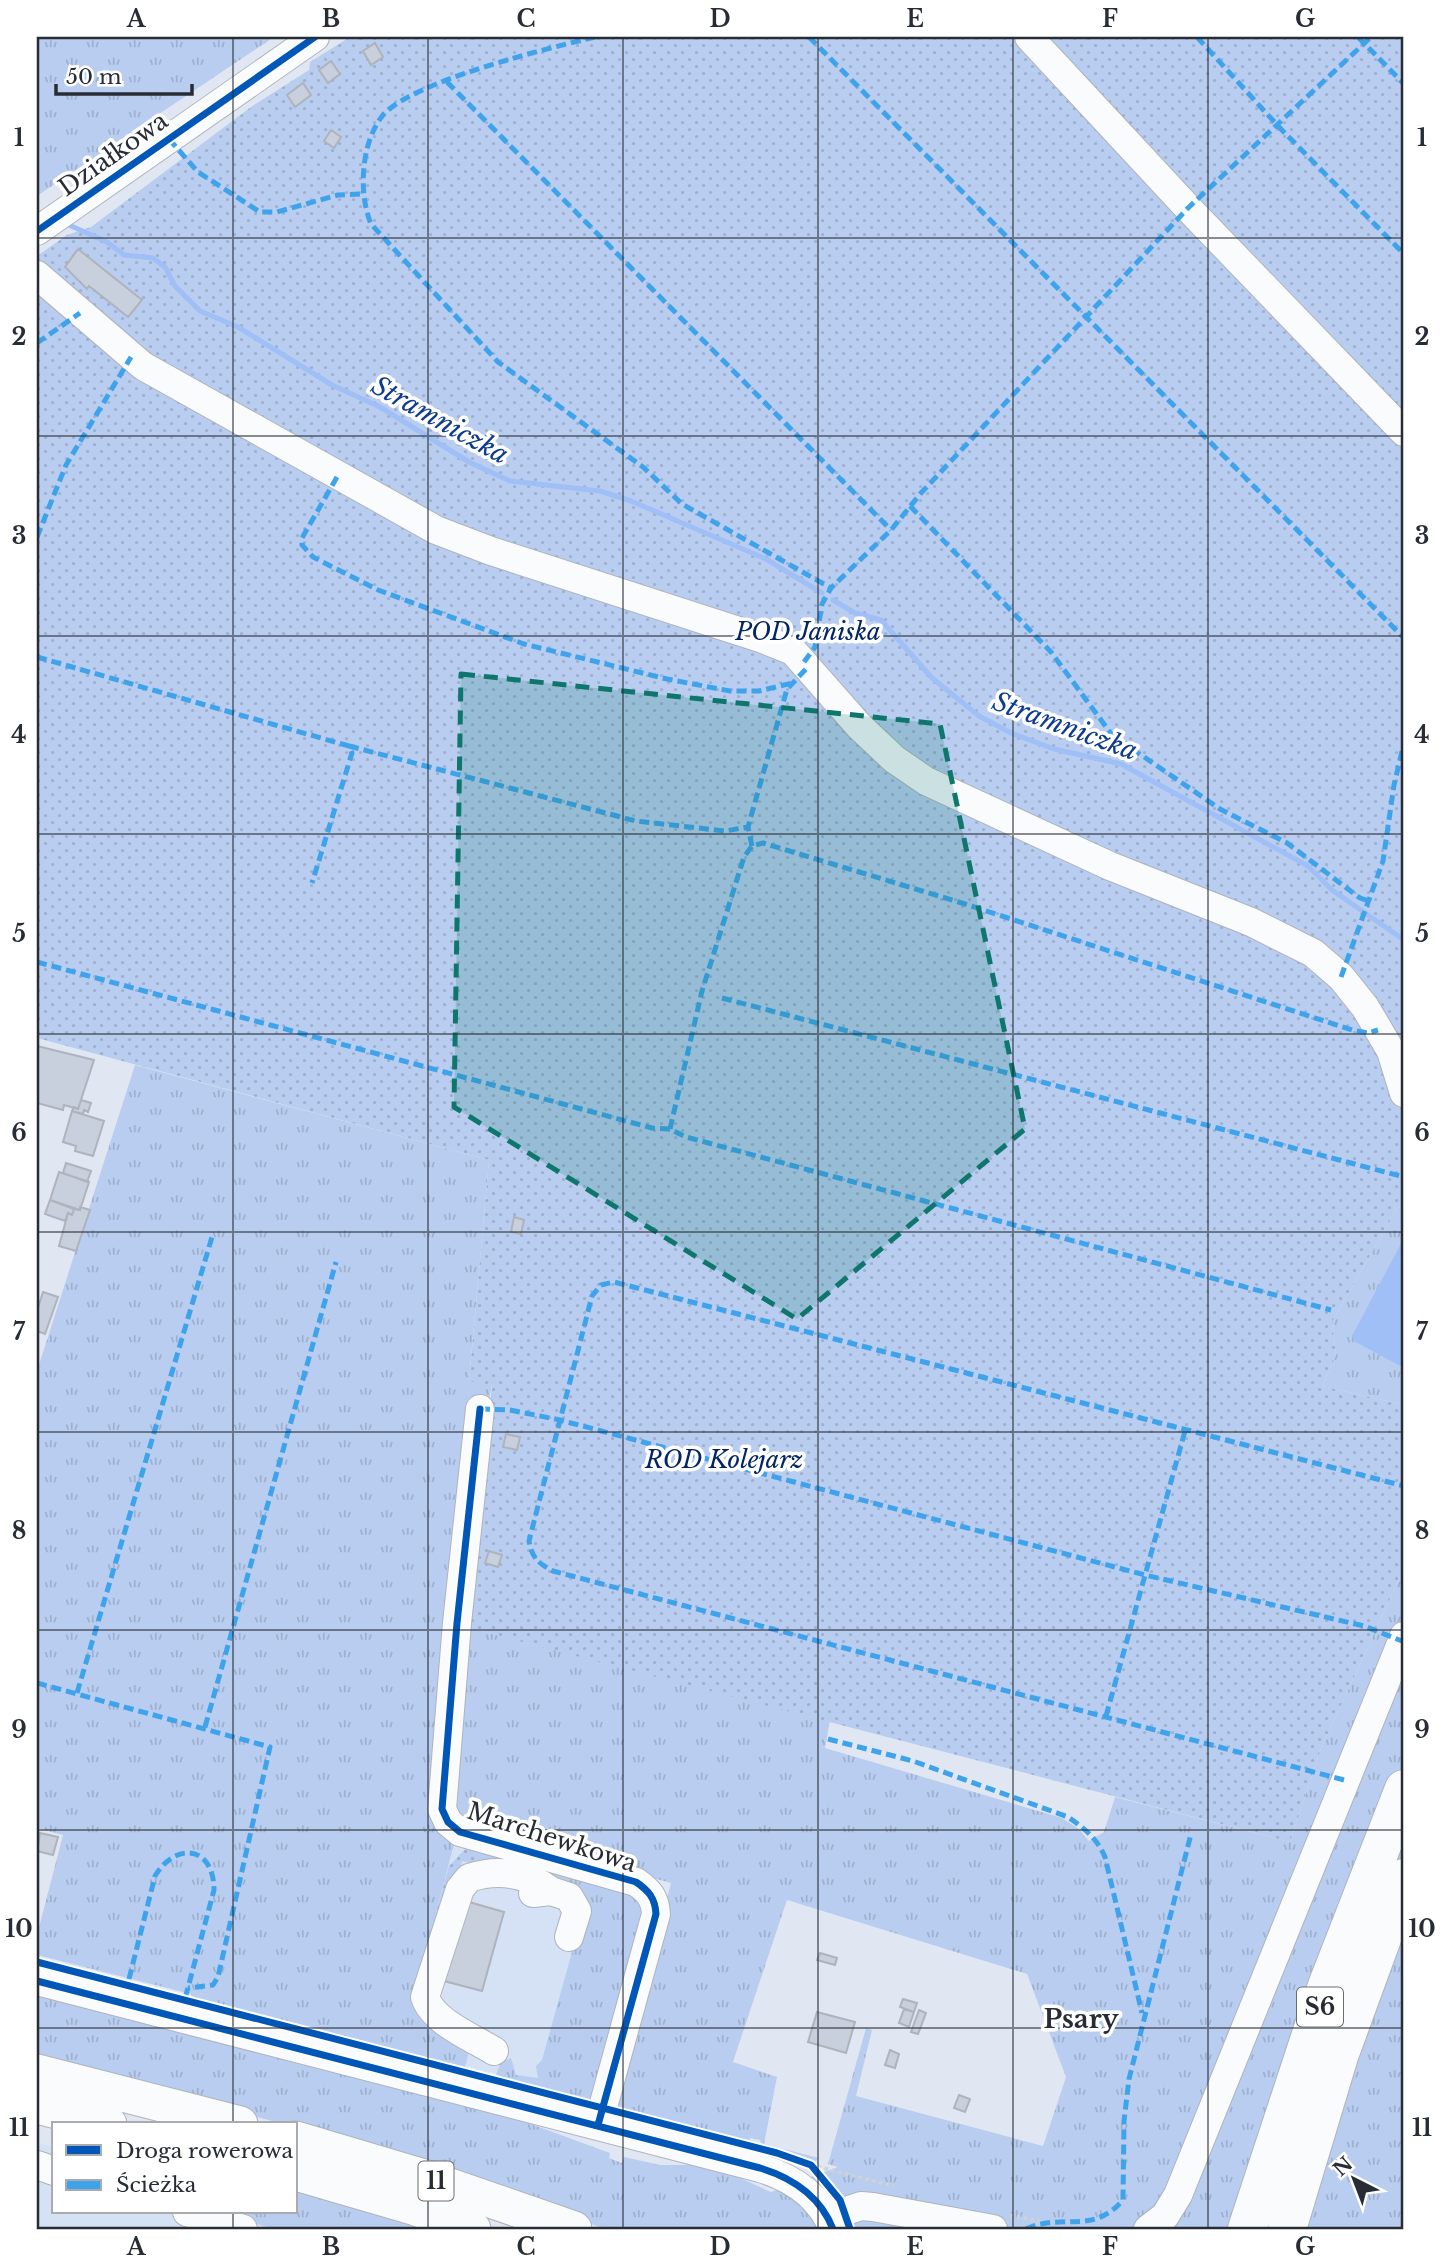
<svg xmlns="http://www.w3.org/2000/svg" width="1441" height="2266" font-family="'Libre Baskerville',serif">
  <defs>
    <pattern id="grass-tufts" width="24" height="20" patternUnits="userSpaceOnUse" patternTransform="scale(1.75)"><rect width="24" height="20" fill="#b8cdf0"/><path d="M3 7l-1-3M5 7V3M7 7l1-3M15 17l-1-3M17 17v-4M19 17l1-3" fill="none" stroke="#9eb0ce"/></pattern>
    <pattern id="park-dots" width="8" height="8" patternUnits="userSpaceOnUse" patternTransform="scale(1.75)"><rect width="8" height="8" fill="#b8cdf0"/><path d="M2 2h.1M6 6h.1" fill="none" stroke="#9eb0ce" stroke-width="1.8" stroke-linecap="round"/></pattern>
  </defs>
  <rect width="100%" height="100%" fill="#e0e7f2"/>
  <path fill="#d5e1f5" d="M456,1839L640,1892L581,2096L396,2047Z
    M37,2143L54,2147V2212H296L381,2229H37Z"/>
  <path fill="url(#grass-tufts)" d="M37,37H274L37,196Z
    M135,1065L489,1160L469,1380L492,1384L450,1624L457,1833L434,1920L444,1923L416,2001L471,2044L465,2067L191,1999V1994L37,1955V1935L63,1835L37,1828V1371Z
    M1404,1196V1405L1322,1386L1336,1355L1332,1322Z
    M1404,1568V2229H605L487,2186L296,2124H284L37,2060V1989L529,2117L528,2123L610,2153L609,2158L622,2163L624,2157L660,2165H693L740,2178L771,2192L838,2167L828,2164L866,2028L872,2030L856,2096L1043,2146L1066,2077L1027,1974L787,1900L733,2062L777,2077L764,2144L819,2158L814,2162L762,2146L760,2140L750,2138L749,2142L612,2106L671,1883L459,1824L451,1806L465,1627L830,1720L825,1748L1062,1818L1079,1829L1089,1841L1104,1832L1115,1797L1290,1842L1320,1751Z
    M478,1853L537,1871L544,1865L649,1900L592,2102L496,2075L501,2062L511,2058L516,2075L538,2078L536,2066L542,2060L584,1909L475,1864Z
    M296,2184L442,2229H274L218,2212H296Z"/>
  <path fill="url(#park-dots)" d="M350,37H1404V1196L1332,1322L1336,1355L1322,1386L1404,1405V1568L1320,1751L1290,1842L465,1627L492,1385L469,1381L489,1160L37,1038V256L67,235L91,227L251,107L309,70L310,62Z
    M467,1847H485L538,1871L479,1854L475,1864L462,1861L444,1923L434,1920L449,1866Z"/>
  <path fill="#9fbff6" d="M1404,1238V1368L1354,1341L1352,1336Z"/>
  <g fill="none" stroke-linecap="round" stroke-linejoin="round">
    <path stroke="#9fbff6" stroke-width="5" d="M69,225L107,242L124,255L153,258L165,267L175,286L200,311L238,327L332,385L380,407L469,462L510,481L600,491L631,501L766,559L822,593
      M833,600L855,613L881,620L932,678L979,716L1011,733L1054,749L1121,764L1308,866L1332,890L1404,940"/>
  </g>
  <path fill="#c7d0dc" stroke="#aeb3bc" stroke-width="2" d="M375,43L383,57L371,65L363,51Z
    M331,61L340,74L328,83L319,70Z
    M303,83L311,95L295,107L287,95Z
    M331,130L341,137L334,148L324,141Z
    M78,249L142,300L128,317L89,286L87,289L65,267Z
    M37,1046L94,1060L78,1109L64,1105L63,1110L37,1103Z
    M81,1100L91,1103L88,1112L84,1110L83,1114L72,1111L74,1107L78,1109Z
    M72,1111L104,1121L93,1156L75,1151L76,1146L63,1142Z
    M66,1163L91,1171L87,1182L63,1173Z
    M59,1172L89,1182L80,1210L50,1200Z
    M50,1200L74,1209L72,1215L68,1213L65,1221L45,1214Z
    M80,1207L90,1210L76,1251L59,1246L68,1213L72,1215L74,1209L80,1210Z
    M514,1217L524,1220L521,1234L511,1232Z
    M43,1292L58,1297L45,1334L37,1331V1311Z
    M506,1434L520,1437L517,1450L503,1447Z
    M489,1551L502,1555L498,1567L485,1563Z
    M40,1833L58,1837L53,1855L37,1851Z
    M462,1900L504,1912L482,1991L440,1980Z
    M820,1953L837,1958L835,1965L817,1960Z
    M903,1999L917,2003L914,2012L900,2007Z
    M904,2009L914,2012L909,2027L899,2023Z
    M919,2010L926,2013L918,2034L911,2032Z
    M817,2012L855,2022L846,2053L808,2042Z
    M890,2050L899,2054L895,2068L885,2065Z
    M959,2095L970,2099L965,2112L954,2108Z"/>
  <g fill="none" stroke-linecap="round" stroke-linejoin="round">
    <defs>
      <path id="minor" d="M1029,37L1188,208L1404,432
        M37,231L315,37
        M37,275L143,366L436,530L491,551L763,639L793,651L859,726L894,759L926,781L1110,866L1251,922L1313,953L1341,977L1365,1007L1391,1051L1404,1093
        M480,1409L457,1623L442,1809L448,1822L460,1832L636,1882C649,1891 655,1898 656,1914L598,2125
        M533,1893L551,1891L569,1897L577,1911L569,1937
        M37,1981L760,2168C793,2178 820,2196 833,2229
        M494,2051C473,2038 433,2022 425,1997L460,1889L469,1878C499,1868 526,1873 551,1891
        M37,2165L54,2171
        M187,2212L243,2229
        M828,2217L861,2206L873,2207L993,2229
        M1148,2229L1165,2216L1178,2195L1404,1636"/>
      <path id="major" d="M37,2072L240,2124
        M37,2106L109,2124
        M296,2139L424,2177L574,2229
        M296,2173L416,2208L473,2229"/>
      <path id="highway" d="M1247,2229L1327,1986L1404,1789
        M1287,2229L1339,2056L1404,1878"/>
    </defs>
    <use href="#minor" stroke="#aeb4bd" stroke-width="30"/>
    <use href="#major" stroke="#aeb4bd" stroke-width="37"/>
    <use href="#highway" stroke="#aeb4bd" stroke-width="40"/>
    <path stroke="#d0d2d5" stroke-width="3.5" stroke-dasharray="3.5 3.5" stroke-linecap="butt" d="M811,2165L894,2186
      M1010,2215L1046,2223"/>
    <use href="#minor" stroke="#fafbfd" stroke-width="28"/>
    <use href="#major" stroke="#fafbfd" stroke-width="35"/>
    <use href="#highway" stroke="#fafbfd" stroke-width="38"/>
    <path stroke="#3ea3eb" stroke-width="5" stroke-dasharray="10 5" stroke-linecap="butt" d="M595,37C549,48 413,81 383,115C361,142 358,193 371,224L498,362L643,467L682,504L831,588
      M809,37L1404,638
      M1197,37L1278,126L1404,254
      M1358,37L1404,84
      M447,82L891,530
      M169,139L198,172L260,212H277L338,195L363,194
      M37,343L80,313
      M337,477L302,538V545L313,557L378,590L524,644L667,679L730,691H759L792,683
      M910,506L1051,652L1112,735L1220,809L1287,843L1360,898L1369,901
      M37,537L66,465L131,357
      M37,657L349,746L352,753L312,883
      M804,662L815,647L822,604L831,588L891,530L921,493L1188,208L1371,37
      M349,746L636,821L725,831L748,827
      M752,846L748,827L787,689L808,667
      M37,962L652,1128L670,1129L686,1137L1331,1310
      M1341,977L1383,861L1394,785L1404,743
      M722,998L1404,1177
      M670,1129L702,991L744,857L752,846L763,843L962,903L1352,1030L1368,1033L1378,1030
      M480,1409L510,1410L560,1420L1145,1575L1364,1626L1402,1641
      M37,1683L270,1747L218,1977L213,1985L188,1988
      M77,1693L212,1237
      M1106,1716L1185,1431
      M205,1727L336,1262
      M828,1739L913,1761L1068,1817C1084,1828 1097,1838 1105,1857L1142,2013
      M1344,1780L553,1571C538,1563 532,1558 529,1541L592,1296L601,1285L614,1282L1404,1486
      M129,1979L155,1876C176,1841 214,1846 214,1890L186,1995
      M1026,2229C1062,2212 1092,2236 1123,2200L1124,2121L1129,2079L1191,1834"/>
    <defs>
      <path id="cycleway" d="M37,231L315,37
        M480,1409L457,1623L442,1809L448,1822L460,1832L636,1882C649,1891 655,1898 656,1914L598,2125
        M37,1962L777,2153L811,2165L840,2200L850,2229
        M37,1981L760,2168C793,2178 820,2196 833,2229"/>
    </defs>
    <use href="#cycleway" stroke="#fff" stroke-width="11"/>
    <use href="#cycleway" stroke="#0057b8" stroke-width="7"/>
  </g>
  <path fill="#0f766e" fill-opacity="0.2" stroke="#0f766e" stroke-width="5" stroke-dasharray="14 9" stroke-linejoin="round" d="M461,674L940,724L1025,1129L797,1319L454,1107Z"/>
  <path fill="none" stroke="#282d35" stroke-width="2" stroke-opacity="0.55" d="M233,37V2124M428,37V2229M623,37V2229M818,37V2229M1013,37V2229M1208,37V2229M37,238H1404M37,436H1404M37,636H1404M37,834H1404M37,1034H1404M37,1232H1404M37,1432H1404M37,1630H1404M37,1830H1404M37,2028H1404M233,2212V2229"/>
  <g text-anchor="middle" dominant-baseline="central" stroke-width="7" stroke-linejoin="round" paint-order="stroke">
    <g fill="#fff" stroke="#686c72" stroke-width="2">
      <rect x="1297" y="1987.5" width="46" height="39" rx="5"/>
      <rect x="418.5" y="2161.5" width="35" height="39" rx="5"/>
    </g>
    <g font-size="23" font-weight="bold" fill="#282d35">
      <text x="1320" y="2007">S6</text>
      <text x="436" y="2181">11</text>
    </g>
    <g font-size="24" fill="#282d35" stroke="#fff">
      <text transform="translate(113 154) rotate(-35)">Działkowa</text>
      <text transform="translate(552 1837) rotate(18)">Marchewkowa</text>
    </g>
    <g font-size="24" font-style="italic" fill="#032565" stroke="#fff">
      <text x="808" y="631">POD Janiska</text>
      <text x="724" y="1459">ROD Kolejarz</text>
    </g>
    <g font-size="26" font-style="italic" fill="#0c3b8f" stroke="#fff">
      <text transform="translate(440 420) rotate(29)">Stramniczka</text>
      <text transform="translate(1065 726) rotate(20)">Stramniczka</text>
    </g>
    <g font-size="26" font-weight="bold" fill="#282d35" stroke="#fff">
      <text x="1081" y="2019">Psary</text>
    </g>
  </g>
  <rect width="1441" height="2266" fill="none" stroke="#ffffff" stroke-width="77"/>
  <rect x="52" y="2122" width="245" height="91" fill="#ffffff" stroke="#a9abae" stroke-width="2"/>
  <rect x="66" y="2145" width="35" height="10" fill="#0057b8" stroke="#a9abae" stroke-width="2"/>
  <text x="116" y="2158" font-size="21" fill="#282d35">Droga rowerowa</text>
  <rect x="66" y="2180" width="35" height="10" fill="#3ea3eb" stroke="#a9abae" stroke-width="2"/>
  <text x="116" y="2192" font-size="21" fill="#282d35">Ścieżka</text>
  <g transform="translate(1354 2179) rotate(318)" stroke="#ffffff" stroke-width="5" paint-order="stroke">
  <path d="M0-5L12 26L0 18L-12 26Z" fill="#282d35"/>
  <text y="-10" font-size="19" font-weight="bold" text-anchor="middle" fill="#282d35">N</text>
  </g>
  <path d="M56 84v10h136v-10" fill="none" stroke="#282d35" stroke-width="3.5"/>
  <text x="66" y="84" font-size="21" fill="#282d35" stroke="#ffffff" stroke-width="5" paint-order="stroke">50 m</text>
  <rect x="38" y="38" width="1364" height="2190" fill="none" stroke="#282d35" stroke-width="2.5"/>
  <g font-size="23" text-anchor="middle" font-weight="bold" fill="#282d35">
    <text x="136" y="27">A</text>
    <text x="331" y="27">B</text>
    <text x="526" y="27">C</text>
    <text x="720" y="27">D</text>
    <text x="915" y="27">E</text>
    <text x="1110" y="27">F</text>
    <text x="1305" y="27">G</text>
    <text x="19" y="146">1</text>
    <text x="1422" y="146">1</text>
    <text x="19" y="345">2</text>
    <text x="1422" y="345">2</text>
    <text x="19" y="544">3</text>
    <text x="1422" y="544">3</text>
    <text x="19" y="743">4</text>
    <text x="1422" y="743">4</text>
    <text x="19" y="942">5</text>
    <text x="1422" y="942">5</text>
    <text x="19" y="1141">6</text>
    <text x="1422" y="1141">6</text>
    <text x="19" y="1340">7</text>
    <text x="1422" y="1340">7</text>
    <text x="19" y="1539">8</text>
    <text x="1422" y="1539">8</text>
    <text x="19" y="1738">9</text>
    <text x="1422" y="1738">9</text>
    <text x="19" y="1937">10</text>
    <text x="1422" y="1937">10</text>
    <text x="19" y="2136">11</text>
    <text x="1422" y="2136">11</text>
    <text x="136" y="2255">A</text>
    <text x="331" y="2255">B</text>
    <text x="526" y="2255">C</text>
    <text x="720" y="2255">D</text>
    <text x="915" y="2255">E</text>
    <text x="1110" y="2255">F</text>
    <text x="1305" y="2255">G</text>
  </g>
</svg>
